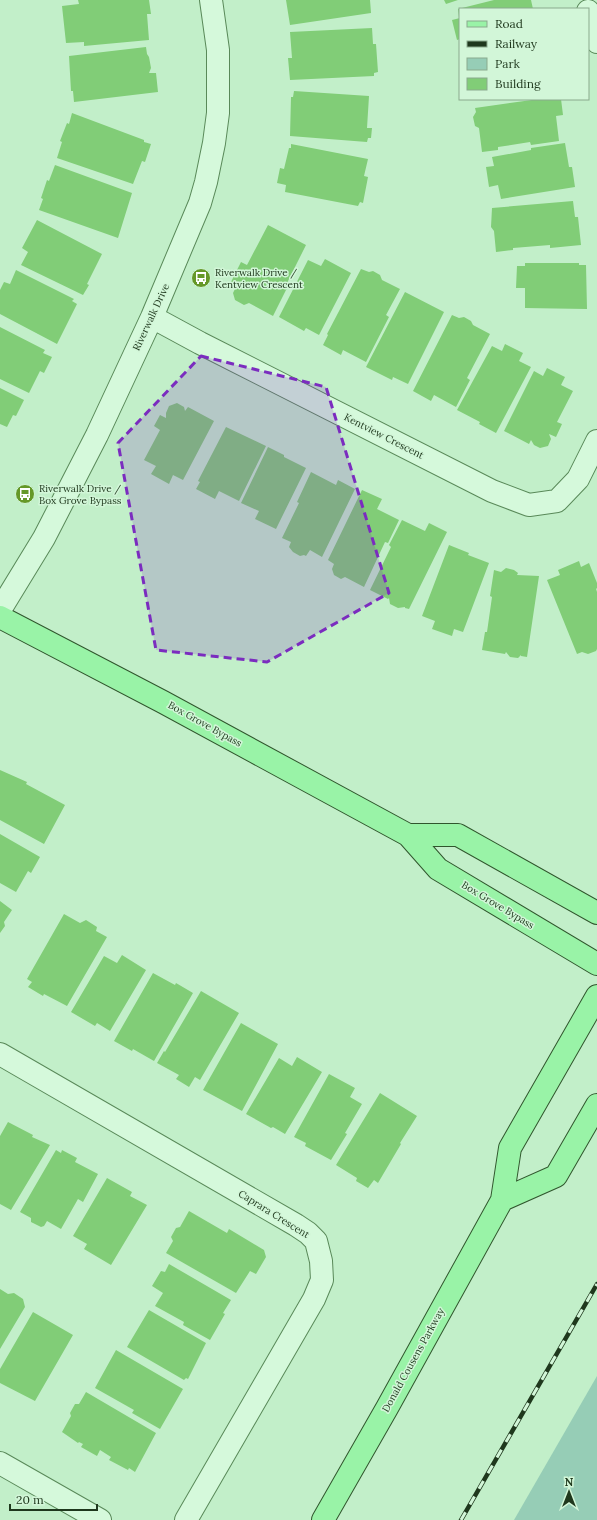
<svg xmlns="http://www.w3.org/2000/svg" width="597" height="1520" font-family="Lora,serif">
  <rect width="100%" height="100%" fill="#c2efc9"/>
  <path fill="#96cdb6" d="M597,1376V1520H514Z"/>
  <path fill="#81cd77" d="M78,0H149L151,14H147L149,40L84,46V42L66,43L62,6L79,4Z
    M286,0H370L371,13L290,25Z
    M444,0H458L446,4Z
    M494,0H531L533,9H460L459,17L458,9Z
    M460,18V39L457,40L452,20Z
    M372,28L373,44H376L378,72L374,73V76L290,80L288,58H292L290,32Z
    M146,47L147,54L149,57L151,68L149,73H156L158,92L74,102L73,91H71L69,56Z
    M294,91L369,96L367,128H372L371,138H368L367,142L290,136L291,97H293Z
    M539,99H561L563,115L556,116L559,141L531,145L530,142L498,147V150L482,152L479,128L475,126L473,117L476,112L475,108Z
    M72,113L144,140V142L151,144L145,162L142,161L133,184L57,158L62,142L60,141L67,123L69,124Z
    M565,143L569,167H572L575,187L501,199L498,185L489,187L486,167L494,166L492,157L531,150V148Z
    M291,144L368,159L364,176L368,177L363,203L360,202L358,206L285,192L286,185L277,183L280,168L284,169L289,148H291Z
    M55,165L132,193L118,238L39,210L43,199L41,198L47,180L49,181Z
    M573,201L575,217H578L581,245L550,248V245L513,248V250L496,252L494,231L491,227L492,208Z
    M37,220L102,254L87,284L89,285L83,295L21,265L28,252L22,248Z
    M268,225L306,245L285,287L287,288L273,316L249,303L244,305L235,300L233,293L237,285L231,282L241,262L247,265Z
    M325,259L351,273L319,335L306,328L304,331L279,317L308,260L321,266Z
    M525,263H579V265H586L587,309L525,308V288H516L517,266H525Z
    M361,269L369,272L373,271L380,275L382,280L400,289L386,315L389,317L366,362L343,350L341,355L323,345L328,335L327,334Z
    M16,270L74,299L72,301L77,304L57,344L0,314V290L4,282L10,284Z
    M405,292L444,312L408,384L393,377L392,380L366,367Z
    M452,315L459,318L464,317L471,321L473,325L490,334L467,378L470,380L456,407L434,395L431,401L413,391Z
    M0,327L45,350L43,353L52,357L44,373L40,371L29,393L0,379Z
    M505,344L523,353L519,361L531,367L496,433L479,424L480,422L457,410L492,346L502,351Z
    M547,368L565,377L561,385L573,391L557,422L562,424L556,437L549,434L551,439L548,446L540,448L534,445L531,440L529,444L504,431L534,371L543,376Z
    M0,388L24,400L16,416L13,415L7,427L0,424Z
    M177,403L184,407L185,411L188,407L214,421L183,480L173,475L169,484L151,474L156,466L144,460L160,430L154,426L160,415L166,418V413L169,406Z
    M226,427L266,446L239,501L219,491L215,499L196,489L200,482L198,481Z
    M268,447L284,455V457L306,468L276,529L255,519L259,511L241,503Z
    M311,472L336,485L338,480L355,489L322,557L310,550L306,556L304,555L300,556L293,552L289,547L291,542L282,538L299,503L297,502Z
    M362,490L382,499L377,509L399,520L388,543L385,542L364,587L345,577L341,579L334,575L332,569L334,564L328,560Z
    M402,520L425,531L429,523L447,532L409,609L405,608V607L398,608L390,604L389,598L388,599L370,590L391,547L389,545Z
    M449,545L469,553L468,555L489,563L463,632L454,629L452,636L432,629L435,621L422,616Z
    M579,561L581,567L589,563L597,583V588L596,589L597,592V649L596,651L588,654L582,652L577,654L547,580L560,575L558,570Z
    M506,568L514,570L518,573L517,575L539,576L527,657L521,656V655L518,658L510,657L506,652L505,654L482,650L485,632H487L492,597L490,596L494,570L501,572Z
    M0,770L27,782L26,784L65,805L44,844L0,820Z
    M0,834L40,857L31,873L28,871L16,892L0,883Z
    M0,901L12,910L4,922L5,926L0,933Z
    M64,914L80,923L86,920L97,927L96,931L107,937L67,1006L44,994L43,996L28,987L32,982L27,979Z
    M122,955L146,970L110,1031L97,1023L95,1026L71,1012L104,956L117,963Z
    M153,973L175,985L176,983L193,993L154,1061L133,1049L132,1051L114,1041Z
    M201,991L239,1013L200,1080L195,1077L189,1087L176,1079L179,1075L157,1063L164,1051L165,1052Z
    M241,1023L278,1044L242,1111L203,1090Z
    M297,1057L322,1072L285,1134L273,1127L271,1128L246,1114L279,1058L292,1066Z
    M329,1074L355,1088L350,1097L362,1104L345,1133L347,1134L331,1160L305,1146L306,1143L294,1137Z
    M380,1093L417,1116L400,1143L401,1144L378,1183L374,1180L368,1188L356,1181L357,1178L336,1165Z
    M8,1122L33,1135L32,1137L50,1145L11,1210L0,1204V1136Z
    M56,1150L61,1153L62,1150L77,1158L75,1162L98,1174L83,1202L78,1199L61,1229L47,1221L44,1226L41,1227L31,1222V1218L20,1212Z
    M107,1178L132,1192L130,1196L147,1205L111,1265L84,1249L87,1244L73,1236Z
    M189,1211L227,1233L229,1229L264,1250L266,1257L256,1274L250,1271L236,1293L166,1253L173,1241L171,1237L176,1228L180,1227Z
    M169,1264L231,1300L223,1313L225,1314L210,1340L183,1325L184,1322L155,1306L163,1293L152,1286L161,1271L165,1272Z
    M0,1289L8,1294L14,1293L23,1299L25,1307L0,1349Z
    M149,1310L206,1343L188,1379L186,1378L184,1380L127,1347Z
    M33,1312L73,1335L35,1401L0,1383V1369Z
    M116,1350L183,1389L160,1429L132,1413L134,1410L95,1388Z
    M86,1392L156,1433L135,1472L129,1468L128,1470L109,1460L111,1457L100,1450L97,1456L81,1447L83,1444L79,1442L78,1443L62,1432L71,1416L70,1413L75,1404H79Z"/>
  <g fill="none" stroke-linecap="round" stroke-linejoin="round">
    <defs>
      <path id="minor" d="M588,11L597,42
        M152,317L200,343L492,491L529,505L557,501L578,479L597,441
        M0,610L44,538L97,435L152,317L200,203L206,182L214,143L218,113V50L211,0
        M0,1054L296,1225L308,1233L316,1241L321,1261L322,1280L314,1299L186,1520
        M0,1463L100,1520"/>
      <path id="major" d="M0,617L163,702L408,835L438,869L597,964
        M408,835H458L597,913
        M502,1200L556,1176L597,1105
        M323,1520L387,1408L502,1200L510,1148L597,996"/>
    </defs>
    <use href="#minor" stroke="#598959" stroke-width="24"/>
    <use href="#major" stroke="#30562d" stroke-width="24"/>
    <use href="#minor" stroke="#d5f9db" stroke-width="22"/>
    <use href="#major" stroke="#99f3a7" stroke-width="22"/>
    <defs>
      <path id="rail" d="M461,1520L597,1284"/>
    </defs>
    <use href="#rail" stroke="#1f381d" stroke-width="4.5"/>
    <use href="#rail" stroke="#d2f6d8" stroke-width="3" stroke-dasharray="9" stroke-linecap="butt"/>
  </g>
  <path fill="#7b2cbf" fill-opacity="0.2" stroke="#7b2cbf" stroke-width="3" stroke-dasharray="8 5" stroke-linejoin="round" d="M201,356L326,387L389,593L267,662L156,650L118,443Z"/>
  <defs>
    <symbol id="bus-disc" viewBox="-11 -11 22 22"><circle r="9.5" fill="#659828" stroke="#d2f6d8"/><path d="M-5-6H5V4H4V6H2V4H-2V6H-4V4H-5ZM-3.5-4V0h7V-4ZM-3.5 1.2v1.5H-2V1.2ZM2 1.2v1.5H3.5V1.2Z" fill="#fff"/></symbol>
  </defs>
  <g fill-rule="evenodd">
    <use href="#bus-disc" x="190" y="267" width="22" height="22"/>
    <use href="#bus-disc" x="14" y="483" width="22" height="22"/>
  </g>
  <g text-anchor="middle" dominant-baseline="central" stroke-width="3" stroke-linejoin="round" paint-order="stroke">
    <g font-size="10" fill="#1f381d" stroke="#d2f6d8" text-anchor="start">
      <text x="215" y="272">Riverwalk Drive /<tspan x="215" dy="12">Kentview Crescent</tspan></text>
      <text x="39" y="488">Riverwalk Drive /<tspan x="39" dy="12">Box Grove Bypass</tspan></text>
    </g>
    <g font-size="10" fill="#1f381d" stroke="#d2f6d8">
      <text transform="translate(151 317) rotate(-65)">Riverwalk Drive</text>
      <text transform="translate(384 436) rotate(27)">Kentview Crescent</text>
      <text transform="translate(205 724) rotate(29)">Box Grove Bypass</text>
      <text transform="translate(498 905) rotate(31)">Box Grove Bypass</text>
      <text transform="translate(274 1214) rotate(32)">Caprara Crescent</text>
      <text transform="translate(413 1360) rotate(-61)">Donald Cousens Parkway</text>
    </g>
  </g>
  <rect x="459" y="8" width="130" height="92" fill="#d2f6d8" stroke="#8aaa8d"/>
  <rect x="467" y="21" width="20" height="6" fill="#99f3a7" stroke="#8aaa8d"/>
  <text x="495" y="28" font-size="12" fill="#1f381d">Road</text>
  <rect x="467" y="41" width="20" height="6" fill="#1f381d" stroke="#8aaa8d"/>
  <text x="495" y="48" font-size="12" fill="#1f381d">Railway</text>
  <rect x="467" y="58" width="20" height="12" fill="#96cdb6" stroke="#8aaa8d"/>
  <text x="495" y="68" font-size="12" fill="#1f381d">Park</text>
  <rect x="467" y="78" width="20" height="12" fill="#81cd77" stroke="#8aaa8d"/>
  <text x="495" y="88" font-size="12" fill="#1f381d">Building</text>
  <g transform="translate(569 1492)" stroke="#d2f6d8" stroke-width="3" paint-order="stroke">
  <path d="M0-3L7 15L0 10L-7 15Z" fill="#1f381d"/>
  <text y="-6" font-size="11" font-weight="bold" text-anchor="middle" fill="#1f381d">N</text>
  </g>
  <path d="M10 1504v6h87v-6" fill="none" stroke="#1f381d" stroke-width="2"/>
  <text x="16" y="1504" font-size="12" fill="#1f381d" stroke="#d2f6d8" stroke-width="3" paint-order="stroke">20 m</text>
</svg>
